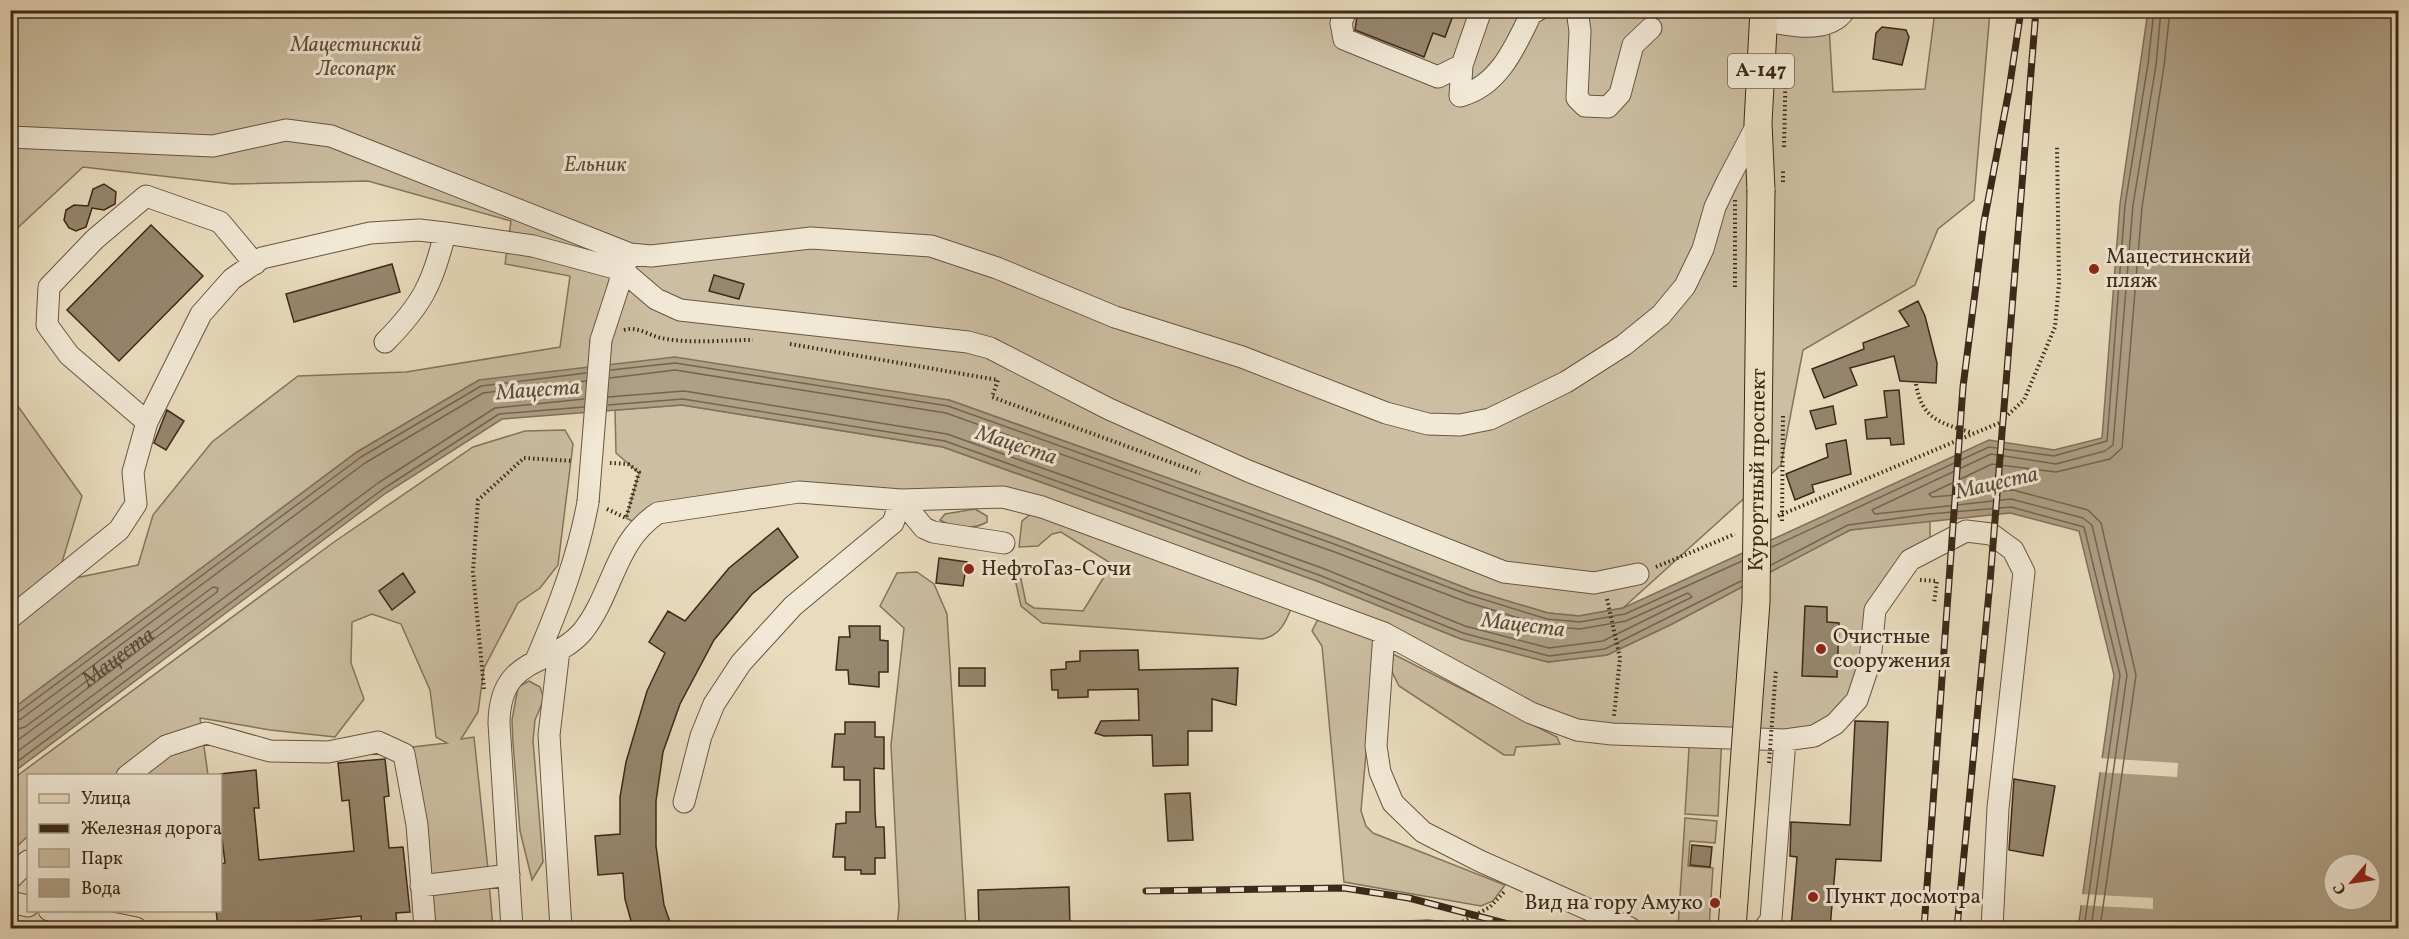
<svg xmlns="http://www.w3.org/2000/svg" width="2409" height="939" font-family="Vollkorn,serif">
  <rect width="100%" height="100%" fill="#e9dcbe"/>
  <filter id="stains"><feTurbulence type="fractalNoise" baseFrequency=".00333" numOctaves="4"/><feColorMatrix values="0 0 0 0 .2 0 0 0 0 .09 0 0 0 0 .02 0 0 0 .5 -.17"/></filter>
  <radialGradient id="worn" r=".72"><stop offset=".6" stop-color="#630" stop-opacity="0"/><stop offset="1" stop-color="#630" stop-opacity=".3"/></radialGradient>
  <path fill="#ccbea2" stroke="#84745d" stroke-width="1.5" d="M1828,10L1833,92L1925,89L1935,11H1990L1974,200L1938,229L1915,285L1803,350L1781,465L1623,608L1579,616L1548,613L1471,590L1336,538L949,400L479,380L357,452L11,710L10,395L82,496L56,582L138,565L153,515L212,442L298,376L406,372L560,347L570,276L505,264L511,221L368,181L232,184L83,167L11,234V11Z
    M682,405L943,447L1317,581L1461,639L1548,662L1607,655L1672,624L1850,530L1930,520V547L1896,578L1864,684L1814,736L1722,734L1718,816L1685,814L1690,732L1577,730L1384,633L1042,507L799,492L640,525L626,518L639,473L616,453L615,410Z
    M565,430L573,444L558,565L540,588L518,603L484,668L478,712L461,739L474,737L488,869L427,878L413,747L447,743L436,737L430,690L401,624L372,614L352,622L351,663L364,699L335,737L270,730L200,718L208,775L28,776V836L11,852L10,781L334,542L473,447L525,431Z
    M975,509L987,516V522C974,530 953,528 940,520L945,514Z
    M1032,513L1292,606C1286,622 1280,636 1262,639L1042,623L1021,606L1015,579H1021L1026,603L1034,608L1083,611L1112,564L1061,532L1052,534L1038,546L1019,547L1022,521Z
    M917,572L934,584L947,614L966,928H897L899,907L891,745L904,628L880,606L897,573Z
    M1325,618L1376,637L1361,811L1366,826L1373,833L1505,885L1493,901L1481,906L1344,882L1322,646L1312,631L1317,621Z
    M1393,654L1557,737L1560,744L1516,747L1514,755H1504L1399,686L1392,672Z
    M529,681L540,687L544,699L535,720L533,741L543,862L532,880L520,831L513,743L512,720L518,687Z
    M1685,818L1717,821L1715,843L1690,841L1688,866L1713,868L1709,928H1678Z
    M489,882L493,928H430L427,891Z
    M1427,920L1486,925L1500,928H1265Z"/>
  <path fill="#ae9f86" stroke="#80705a" stroke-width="1.5" fill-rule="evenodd" d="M2148,11H2398V928H2078L2114,675L2079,531L2010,513L1850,530L1672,624L1607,655L1548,662L1461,639L1317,581L943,447L682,405L502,419L386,493L11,774V710L357,452L479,380L675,357L949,400L1336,538L1471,590L1548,613L1579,616L1623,608L1989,440L2054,450L2102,438L2120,204ZM2334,864H2370V900H2334Z"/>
  <path fill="#e9dcbe" d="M2099,758L2178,763L2177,777L2097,772Z
    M2080,894L2153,898V909L2078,905Z"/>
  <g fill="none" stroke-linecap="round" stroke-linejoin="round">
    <g stroke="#75644f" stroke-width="1.5">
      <path d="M611,370L675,363L948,406L1334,544L1469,595L1547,619L1580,622L1625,614L1742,561"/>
      <path d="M608,397L684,391L947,434L1322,568L1465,626L1549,648L1603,641L1692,597L1688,593L1626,621L1580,629L1544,626L1467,602L1332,551L946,413L675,370L610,378"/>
      <path d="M608,405L683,399L945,441L1319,575L1463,633L1549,656L1605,649L1741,581"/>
      <path d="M1772,547L1989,447L2054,456L2107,441L2125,205L2148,64L2154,10"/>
      <path d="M1771,565L1848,525L1929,514L2011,507L2084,527L2120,675L2084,928"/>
      <path d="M10,714L17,713L361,457L481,386L586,373"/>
      <path d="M10,722L21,719L365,463L483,393L586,381"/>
      <path id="s1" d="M10,731L25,727L213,587L218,588L217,592L10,746"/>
      <path d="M10,757L378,483L495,408L584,399"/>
      <path d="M10,767L383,489L499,414L584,407"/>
      <path d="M2091,928L2127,675L2092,525L2083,518L2011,499L1875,514L1872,510L1991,454L2056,464L2105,451L2113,445L2133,205L2156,65L2161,10"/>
      <path d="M2100,928L2136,675L2101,523L2088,510L2013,490L1932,497L1929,494L1992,464L2056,472L2110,459L2122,448L2142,207L2164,66L2170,10"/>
    </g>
  </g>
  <path fill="#96866e" stroke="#3c2918" stroke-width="1.5" d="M1358,10H1455L1445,37L1433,33L1424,57L1355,30Z
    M1882,27L1906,30L1909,37L1902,65L1873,59L1876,33Z
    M104,184L116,192L115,204L104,210L92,208L86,227L76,231L69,228L64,220L66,210L74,205L88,206L93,189Z
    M151,225L203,276L119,361L67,310Z
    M392,264L400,292L294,322L286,294Z
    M714,275L744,284L739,299L709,291Z
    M1918,301L1925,316L1937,363L1936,383L1900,381L1894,356L1850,368L1857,385L1824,398L1812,369L1864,349L1863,343L1909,326L1899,311Z
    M1899,390L1904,444L1891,445L1890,438L1867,439L1865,420L1887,417L1884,391Z
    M1833,406L1836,424L1816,429L1810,411Z
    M167,410L184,421L166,450L154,443Z
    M1846,440L1851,474L1812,485L1814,492L1795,500L1786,474L1828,457L1826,444Z
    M778,528L798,557L752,594L714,640L680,704L663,752L656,801V846L664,905L672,928H633L625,899L623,873L598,875L595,836L620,834V797L626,762L647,691L665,653L649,642L668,611L685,621L729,568Z
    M939,558L967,562L963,586L936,583Z
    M403,573L415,592L392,610L379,591Z
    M1805,606L1827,607V622L1839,623L1837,677L1802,676Z
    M849,626H880V640L888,641V672H879V687L849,684L848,670H836L839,637H850Z
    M1138,650L1139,670L1238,668L1236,705L1212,699V731H1188V765L1153,766L1152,735L1104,736L1095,733L1101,721L1139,720L1138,689L1088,690V697L1058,698V690H1052L1051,670L1066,669V662L1080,661V651Z
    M959,668H985V686H959Z
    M1855,721L1888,722L1881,861L1836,859L1830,928H1791L1797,857L1790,856L1791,822L1850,825Z
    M845,722H875V737H884V769L874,768L875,812L876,827H884L885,858H875V874H861V870H845V857H833L836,824L846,823V812H860V780H844V767H832L835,734H845Z
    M385,759L389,796L384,797L389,848L403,847L410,912L396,913L397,928H362L361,916L266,925V928H218L216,910H220V864L225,863L220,822V774L256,770L259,808H254L259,860L354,851L349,800L342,801L338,763Z
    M2014,779L2055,786L2043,856L2009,850Z
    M1190,793L1193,840L1168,841L1165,794Z
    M1692,845L1712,847L1710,867L1690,865Z
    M1069,887L1070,928H979L978,890Z"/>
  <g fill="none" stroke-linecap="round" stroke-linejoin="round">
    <defs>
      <path id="minor" d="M1346,10L1341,23L1344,39L1438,77L1462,65L1481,10
        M1577,10L1580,31L1577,98L1585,106L1608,107L1620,94L1633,45L1651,28
        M1763,20C1787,25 1828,35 1845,10
        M1462,65L1460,96C1499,86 1515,47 1531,14L1538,10
        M10,137L213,146L286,130L331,136L630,254L651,256L811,238L931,246L997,268L1115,317L1242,357L1386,413L1428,424L1460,425L1490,419L1566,382L1624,345L1661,315L1685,286L1703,249L1715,207L1727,182L1758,123
        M601,340L627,260
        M385,342C422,305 433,283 445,233
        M147,422L69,355L47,325L49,287L95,239L146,196L220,222L255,264
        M901,500L924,528L933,532L1004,543
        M10,618L119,530L136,504L133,472L147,422L201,314L232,279L262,258L370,233L419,230L445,233L533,246L622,270L656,299L680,310L968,342L990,348L1109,409L1248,471L1504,572L1594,583L1638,574
        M1384,633L1376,746L1380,772L1393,803L1423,832L1480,861L1630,928
        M559,650L549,735L561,928
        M536,660C558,609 578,557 588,502
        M127,776L166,746L206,733L270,751L328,752L378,742L404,754L417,825L425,928
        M684,802L701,736L714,704L741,663L793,606L893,523L901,500
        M10,879L28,861
        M421,886L509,875
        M10,902L28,906
        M49,910L136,928
        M512,928L499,723C500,653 552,668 583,631C614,591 614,542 658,513L799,492L901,500L1003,497L1042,507L1384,633L1531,713L1577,730L1612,734L1785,740L1814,736L1835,724L1857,700L1870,661L1875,610L1910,560L1966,531L1991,534L2013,550L2024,572L1998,808L1992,928
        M1765,928L1771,919L1785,740"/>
      <path id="major" d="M1761,190L1758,123L1764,10"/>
    </defs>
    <use href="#minor" stroke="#675642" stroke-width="23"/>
    <use href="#major" stroke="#3c2918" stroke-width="29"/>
    <path stroke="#3c2918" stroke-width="4" stroke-dasharray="1.5 3" stroke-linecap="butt" d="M1784,147L1786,55
      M624,330C638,326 648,335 661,338C690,344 723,340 753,340
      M790,344L998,380L992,397L1200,473
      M1916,384C1922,420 1941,423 1973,433
      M607,509L626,518L639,472L628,464L610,463
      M1778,516L1999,423L2024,400L2055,327L2059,283L2057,147
      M1656,567L1735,534
      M1920,580L1937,581L1934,603
      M1607,599L1620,658L1614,716
      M484,689L473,572L478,500L524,458L573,461
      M1451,928L1490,907L1504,892"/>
    <use href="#minor" stroke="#f1e8d5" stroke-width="21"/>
    <use href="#major" stroke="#e9dcbe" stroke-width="27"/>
    <defs>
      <path id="rail" d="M1146,891L1344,888L1409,898L1523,928
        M1924,928L1963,387L1984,222L2009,90L2021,10
        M1957,928L1990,582L2036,10"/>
    </defs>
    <use href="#rail" stroke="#3c2918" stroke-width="7"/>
    <use href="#rail" stroke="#f1e8d5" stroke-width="4.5" stroke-dasharray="14" stroke-linecap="butt"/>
    <defs>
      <path id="minor-bridge" d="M588,502L601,340"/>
      <g id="major-bridge">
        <path id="s2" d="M1732,928L1756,602L1761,190"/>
      </g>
    </defs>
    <use href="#minor-bridge" stroke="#675642" stroke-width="23" stroke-linecap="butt"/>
    <use href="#major-bridge" stroke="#3c2918" stroke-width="29" stroke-linecap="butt"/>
    <path stroke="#3c2918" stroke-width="4" stroke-dasharray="1.5 3" stroke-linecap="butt" d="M1783,182V169
      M1735,287V198
      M1782,521L1783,414
      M1769,763L1776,669"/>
    <use href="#minor-bridge" stroke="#f1e8d5" stroke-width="21"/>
    <use href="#major-bridge" stroke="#e9dcbe" stroke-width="27"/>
  </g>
  <g fill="#8f2418" stroke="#f1e8d5" stroke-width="2">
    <circle cx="2094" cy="269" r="6"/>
    <circle cx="969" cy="569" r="6"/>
    <circle cx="1821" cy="649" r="6"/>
    <circle cx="1813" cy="897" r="6"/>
    <circle cx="1715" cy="903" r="6"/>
  </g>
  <g text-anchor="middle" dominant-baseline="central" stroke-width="6" stroke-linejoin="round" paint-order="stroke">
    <rect fill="#f1e8d5" stroke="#726251" stroke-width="1.5" x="1728" y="54" width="66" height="34" rx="4.5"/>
    <g font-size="20" font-weight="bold" fill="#3c2918">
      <text x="1761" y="71">А-147</text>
    </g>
    <g font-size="21" font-style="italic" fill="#604e3a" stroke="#f1e8d5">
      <text x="356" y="45">Мацестинский<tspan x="356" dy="24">Лесопарк</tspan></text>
      <text x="595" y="165">Ельник</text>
    </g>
    <g font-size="21" fill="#3c2918" stroke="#f1e8d5" text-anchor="start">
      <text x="2106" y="257">Мацестинский<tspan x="2106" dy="24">пляж</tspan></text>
      <text x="981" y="569">НефтоГаз-Сочи</text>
      <text x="1833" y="637">Очистные<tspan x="1833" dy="24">сооружения</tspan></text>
      <text x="1825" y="897">Пункт досмотра</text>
      <text x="1703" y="903" text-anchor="end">Вид на гору Амуко</text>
    </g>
    <g font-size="21" fill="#3c2918" stroke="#f1e8d5">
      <text stroke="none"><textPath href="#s2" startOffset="459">Курортный проспект</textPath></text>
    </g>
    <g font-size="22" font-style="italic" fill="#5e4c39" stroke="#f1e8d5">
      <text transform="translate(538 391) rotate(-4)">Мацеста</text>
      <text transform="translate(1016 446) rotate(18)">Мацеста</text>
      <text transform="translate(1997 484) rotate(-13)">Мацеста</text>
      <text transform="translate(1523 626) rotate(7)">Мацеста</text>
      <text stroke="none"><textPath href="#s1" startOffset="132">Мацеста</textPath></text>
    </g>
  </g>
  <rect width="2409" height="939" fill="none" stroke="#e9dcbe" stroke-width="36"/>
  <rect x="12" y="12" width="2385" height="915" fill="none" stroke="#3c2918" stroke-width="3"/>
  <rect x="18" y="18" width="2373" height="903" fill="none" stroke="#3c2918" stroke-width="1.5"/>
  <rect x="27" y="774" width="195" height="138" fill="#f1e8d5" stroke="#a99c89" stroke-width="1.5"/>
  <rect x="39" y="794" width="30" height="9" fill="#e9dcbe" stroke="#a99c89" stroke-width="1.5"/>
  <text x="81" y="804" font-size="18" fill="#3c2918">Улица</text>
  <rect x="39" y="824" width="30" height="9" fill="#3c2918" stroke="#a99c89" stroke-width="1.5"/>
  <text x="81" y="834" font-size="18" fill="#3c2918">Железная дорога</text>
  <rect x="39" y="849" width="30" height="18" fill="#ccbea2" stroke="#a99c89" stroke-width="1.5"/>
  <text x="81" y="864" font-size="18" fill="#3c2918">Парк</text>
  <rect x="39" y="879" width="30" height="18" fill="#ae9f86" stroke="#a99c89" stroke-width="1.5"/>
  <text x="81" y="894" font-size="18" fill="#3c2918">Вода</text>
  <g transform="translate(2352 882) rotate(241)"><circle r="28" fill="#f1e8d5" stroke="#a99c89" stroke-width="1.5"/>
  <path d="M0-4.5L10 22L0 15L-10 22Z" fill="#8f2418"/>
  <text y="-9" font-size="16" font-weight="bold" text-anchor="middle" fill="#3c2918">С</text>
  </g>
  <rect width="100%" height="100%" filter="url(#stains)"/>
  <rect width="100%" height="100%" fill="url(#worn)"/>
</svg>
